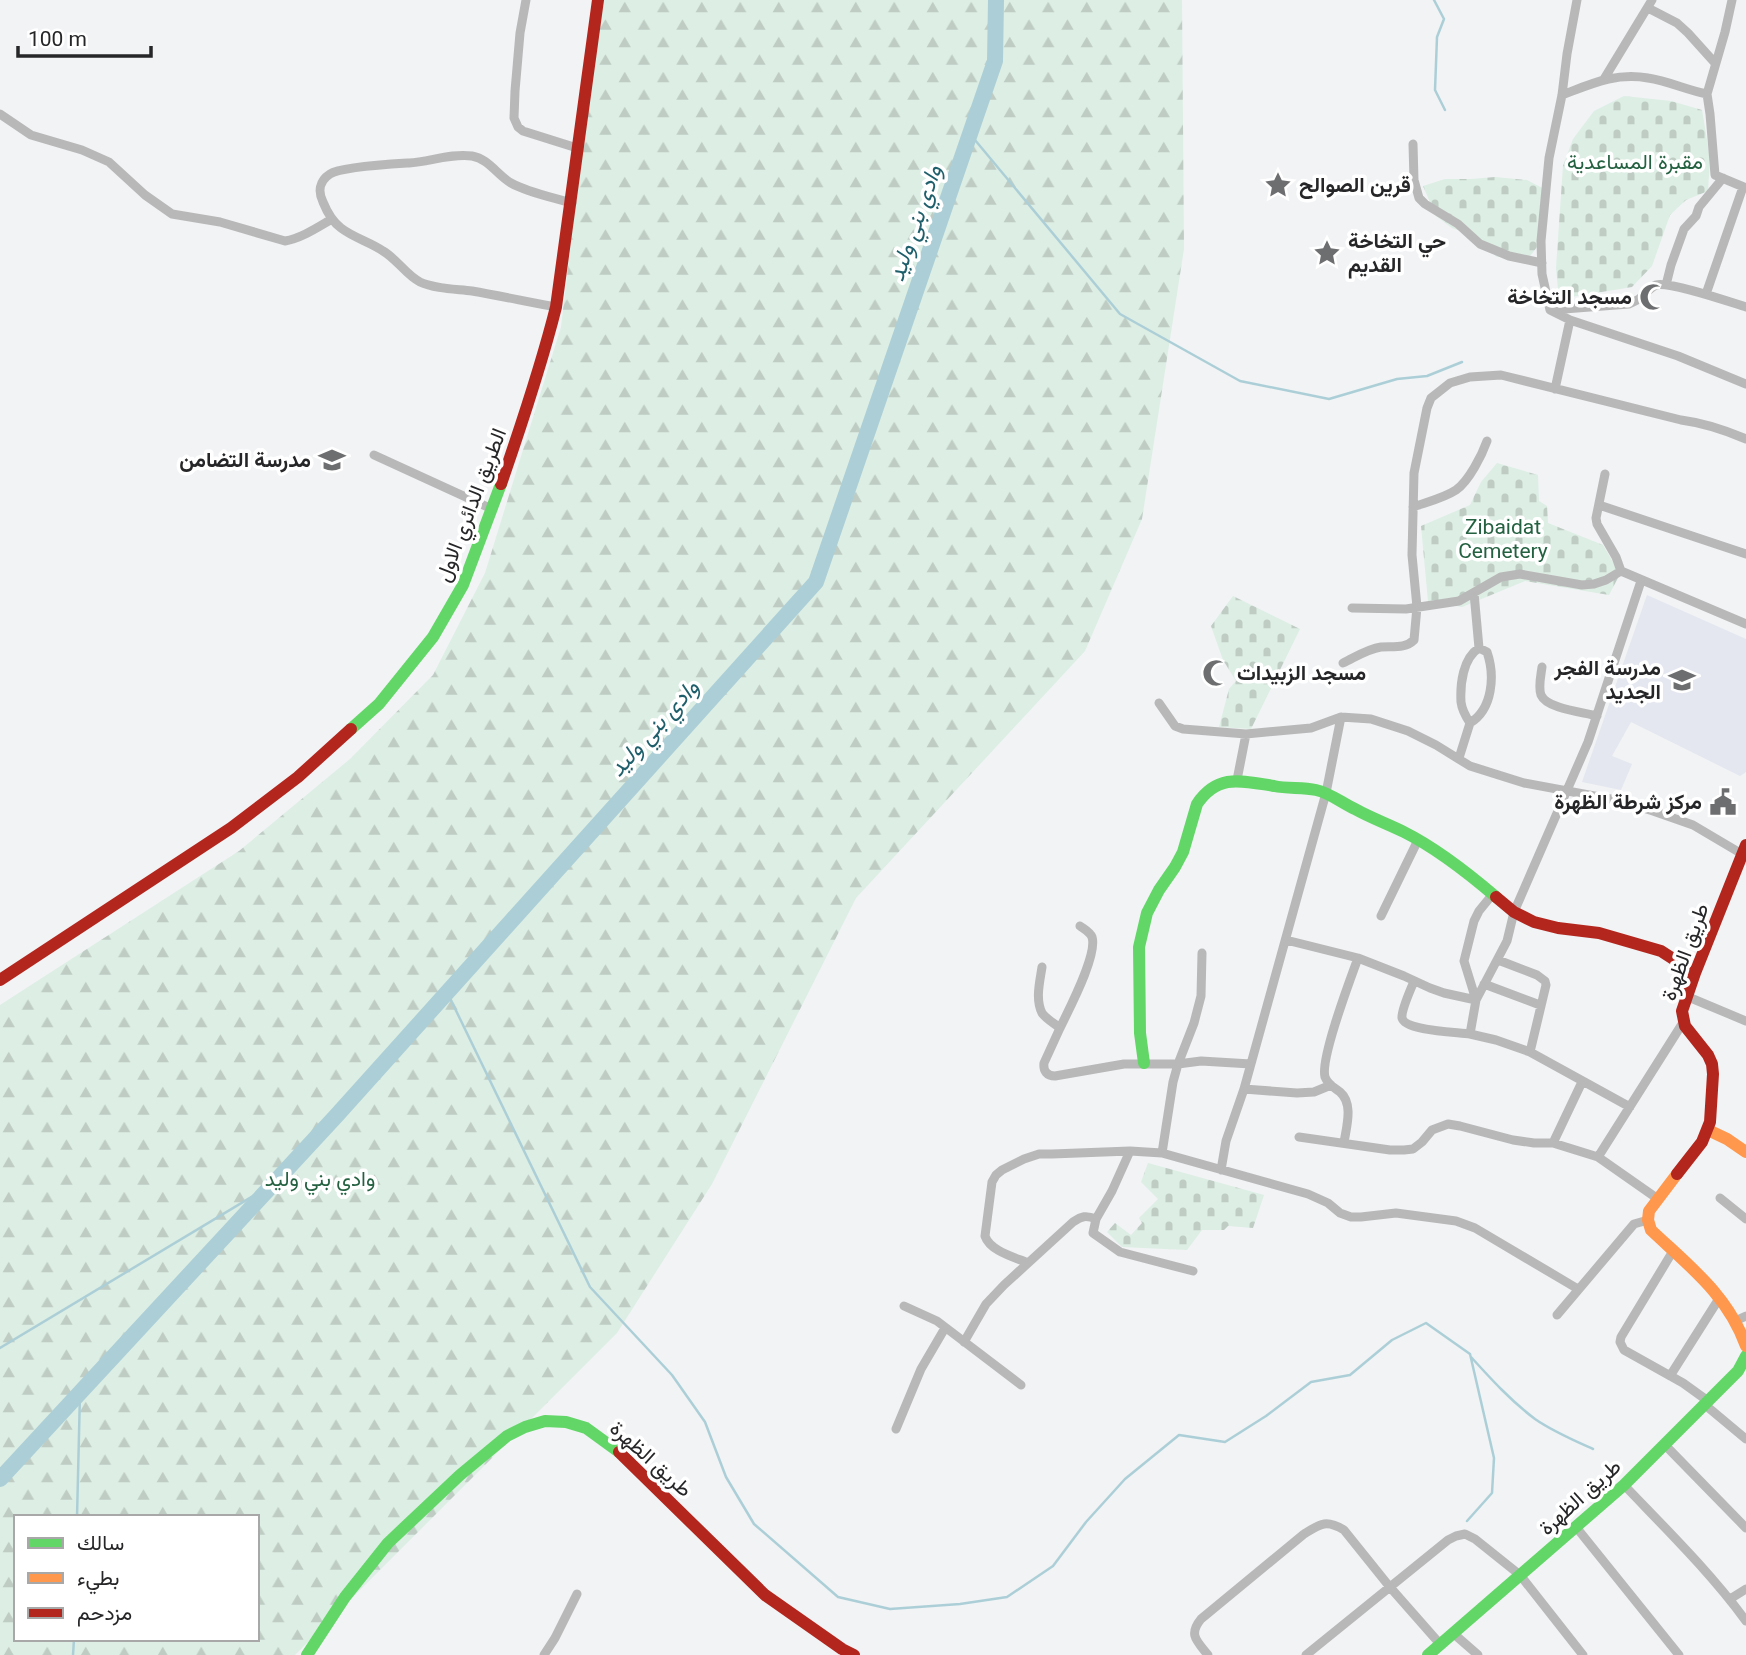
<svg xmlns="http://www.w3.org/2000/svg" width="1746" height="1655" font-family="Roboto,Vazirmatn,sans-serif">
  <defs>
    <pattern id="forest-firs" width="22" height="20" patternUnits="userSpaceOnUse" patternTransform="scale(1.75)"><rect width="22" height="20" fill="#ddeee4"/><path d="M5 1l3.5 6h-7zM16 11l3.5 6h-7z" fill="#beccc4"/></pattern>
    <pattern id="cemetery-stones" width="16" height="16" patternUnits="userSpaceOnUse" patternTransform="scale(1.75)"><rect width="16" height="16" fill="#ddeee4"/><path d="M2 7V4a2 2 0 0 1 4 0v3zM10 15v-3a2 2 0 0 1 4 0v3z" fill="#beccc4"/></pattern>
  </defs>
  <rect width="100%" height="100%" fill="#f1f3f5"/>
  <path fill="#e4e7ef" d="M1647,595L1746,639V772L1740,776L1631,722L1612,756L1632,764L1621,790L1582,782Z"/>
  <path fill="url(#forest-firs)" fill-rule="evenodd" d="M599,0H1182L1184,249L1142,519L1085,651L856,898L712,1184L617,1333L295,1655H0V1005L239,851L350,759L433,675L485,573L561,327ZM16,1517H257V1639H16Z"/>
  <path fill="url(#cemetery-stones)" d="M1624,96L1671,101L1702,110L1710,158L1708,191L1686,200L1670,215L1652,266L1632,287L1559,299L1556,268L1563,166L1573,139L1594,111Z
    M1495,177L1527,180L1548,191L1544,238L1530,256L1497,257L1472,235L1452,228L1436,216L1423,186L1445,179H1471Z
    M1497,463L1538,475L1539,501L1547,506L1548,523L1603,545L1620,574L1609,595L1525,581L1462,607L1428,601L1421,526L1470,505L1481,482Z
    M1233,596L1300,629L1251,729L1219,727L1229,689L1236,681L1223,660L1211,626Z
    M1148,1163L1264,1195L1253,1228L1228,1226L1224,1230H1202L1187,1250L1122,1247L1107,1232L1115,1223L1131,1235L1142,1223L1139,1218L1158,1199L1141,1182Z"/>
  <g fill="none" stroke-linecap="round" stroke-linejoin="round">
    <path stroke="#accfd7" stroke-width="2.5" d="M1434,0L1444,19L1437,37L1435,90L1445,110
      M970,134L1120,314L1240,381L1329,399L1397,379L1427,376L1462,362
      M447,992L590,1287L672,1375L705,1422L726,1477L754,1524L838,1597L890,1609L960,1604L1007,1597L1053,1566L1086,1522L1125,1479L1179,1435L1225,1442L1266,1416L1311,1382L1350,1375L1392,1340L1426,1323L1470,1354L1494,1458L1492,1493L1467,1521
      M0,1348L273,1184
      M1471,1357C1491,1379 1511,1401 1535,1419C1552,1431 1573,1440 1593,1449
      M77,1517L80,1393
      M73,1655L74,1639"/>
    <path stroke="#accfd7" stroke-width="16" d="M0,1479L337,1115L816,582L995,61L996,0"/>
    <path stroke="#b9b8b9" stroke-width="9" d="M526,0L520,33L515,91L514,118L518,127L523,131L577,148
      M1577,0L1567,54L1562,95L1549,158L1541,241L1542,274L1550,310L1570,320L1678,356L1746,384
      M1648,8L1677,23L1688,33L1715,63
      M1604,79L1652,0
      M1707,94L1710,114L1715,175L1746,188
      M1562,95C1591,84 1616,72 1648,78C1668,81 1687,90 1707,94L1725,32L1732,0
      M0,114L31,135L82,150L109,162L145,195L172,214L220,222L285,241C302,238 318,227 332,219
      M1413,144L1414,180L1419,198L1425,204L1458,224L1480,244L1509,256L1542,263
      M1666,285L1671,265L1684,229L1696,216L1699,207L1723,178
      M1706,294L1743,187
      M556,307C528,302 501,296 472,291C456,289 435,289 420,282C406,275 397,259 383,251C370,242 354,238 341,228C333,222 327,212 323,202C318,192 319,181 330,174C341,167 393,164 409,163C429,162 451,153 472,156C489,159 497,175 511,183C529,193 552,197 572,203
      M1551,310L1629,304C1632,302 1636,301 1639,299C1645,295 1649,288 1656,285C1669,281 1730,302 1746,307
      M1555,389L1570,320
      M374,455L492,509
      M1605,474L1596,518L1597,524L1616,557L1621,571
      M1599,505L1746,554
      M1413,507C1427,502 1444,498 1456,490C1469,481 1482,455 1487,441
      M1352,608L1406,609L1459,601L1501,577L1520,574L1582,585L1594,584L1606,580L1621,571L1746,624
      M1343,663C1354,658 1367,649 1381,647C1393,646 1405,649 1414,640L1417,607L1412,555L1414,473L1427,408L1431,398L1450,383L1470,377L1501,375L1681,420C1704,423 1725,430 1746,439
      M1542,667C1541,675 1538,687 1541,695C1547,709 1583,712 1597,716
      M1159,703L1175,726L1183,729L1246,734L1311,728L1341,717L1371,719L1408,731L1436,745L1470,766L1524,783L1616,800L1653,811L1693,825L1742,854
      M1470,723C1466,717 1462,710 1461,702C1460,684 1463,658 1479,648L1474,593
      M1459,758L1470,723C1493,709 1495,675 1487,652L1479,648
      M1237,780L1246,734
      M1381,916L1418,840
      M1286,940L1358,958L1404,976L1430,988L1444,993L1476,1000
      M1498,960L1537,975L1545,981L1546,985L1530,1052
      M1042,967C1040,981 1035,999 1042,1013C1046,1019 1054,1023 1060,1028L1044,1063C1043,1071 1047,1076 1055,1076L1124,1064H1178L1173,1082L1162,1153
      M1414,981C1411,989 1401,1010 1402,1018C1405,1031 1458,1032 1470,1034
      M1484,984L1540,1005
      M1686,996L1746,1021
      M1476,1000L1464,961L1474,921L1479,911L1492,895
      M1060,1028C1068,1011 1098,955 1092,937C1090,932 1084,929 1080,926
      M1178,1064L1194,1023L1201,996L1202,953
      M1178,1064L1201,1061L1251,1064
      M1244,1089L1297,1093L1314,1092L1331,1085
      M1630,1107L1530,1052L1496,1040L1470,1034L1476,1000L1507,941L1514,912L1588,742L1641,581
      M1299,1137L1390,1150H1404L1413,1149L1422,1142L1432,1130L1448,1124L1460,1126L1513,1140L1534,1143H1553L1598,1157L1658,1199
      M1344,1143C1346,1128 1354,1104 1340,1092C1335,1088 1328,1085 1325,1077C1320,1059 1350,980 1358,958
      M1553,1143L1582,1082
      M1130,1151L1112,1191L1096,1219L1093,1233L1120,1252L1193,1271
      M1598,1157L1684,1021
      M1221,1170L1226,1141L1244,1089L1326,793L1341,717
      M1720,1198L1746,1219
      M1673,1251L1621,1337L1620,1342L1624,1350L1683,1383L1708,1401
      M1028,1263C1014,1257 990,1251 985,1236L992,1182L996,1175L1002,1170L1024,1159L1039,1154H1052L1130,1151L1162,1153L1308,1194L1328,1203L1340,1213L1351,1217H1361L1396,1213L1456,1221L1475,1228L1578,1289
      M904,1306L937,1321L1021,1385
      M1557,1315L1634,1224L1648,1220
      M1735,1321L1746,1316
      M964,1342L986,1304L1004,1285L1073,1222C1082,1216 1086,1215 1096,1219
      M1670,1376L1720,1297
      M1704,1404L1746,1439
      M896,1429L921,1369L945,1328
      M1664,1444L1746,1528
      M1624,1485C1666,1529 1710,1572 1746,1621
      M1576,1527L1679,1655
      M1730,1599L1746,1589
      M1454,1634L1478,1655
      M544,1655L555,1638L577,1594
      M1208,1655C1197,1641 1188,1635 1201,1619L1304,1534C1320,1524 1326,1519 1344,1530L1389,1586L1440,1644
      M1306,1655L1448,1540L1456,1536L1465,1534L1475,1539L1520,1575L1583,1655"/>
    <path stroke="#63d668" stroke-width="12" d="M351,729L379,704L433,637L463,585L501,484
      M1144,1063L1140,1033L1139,947L1147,913L1159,890L1175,867L1183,852L1197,804C1218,773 1242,781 1274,786C1288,789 1302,787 1316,790C1330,793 1342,803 1355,809C1371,818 1388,824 1404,832C1436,848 1468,873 1496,897
      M307,1655L345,1597L388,1543L460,1475L507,1436L525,1427L545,1421L566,1422L586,1428L619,1452
      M1428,1655L1624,1485L1738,1371L1746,1356"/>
    <path stroke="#ff974d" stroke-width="12" d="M1708,1130L1727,1139L1746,1152
      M1677,1174L1649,1211L1648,1220L1651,1230C1689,1266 1728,1295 1746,1346"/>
    <path stroke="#b3261e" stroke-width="12" d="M501,484C521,426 541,367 556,307L598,0
      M1496,897L1514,912L1534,922L1558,928L1599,933L1661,951L1695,973
      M0,980L231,828L298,777L351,729
      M1677,1174L1702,1142L1710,1122L1713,1074L1712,1064L1708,1055L1685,1026L1682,1011L1695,973L1746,845
      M619,1452L765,1595L842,1649L854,1655"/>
  </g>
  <defs>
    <symbol id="sight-bare" viewBox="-9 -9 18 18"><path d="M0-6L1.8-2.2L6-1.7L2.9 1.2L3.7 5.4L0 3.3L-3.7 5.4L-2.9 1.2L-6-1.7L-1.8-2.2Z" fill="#6d6e70" stroke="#fff" stroke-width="2.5" paint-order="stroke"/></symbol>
    <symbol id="mosque-bare" viewBox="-9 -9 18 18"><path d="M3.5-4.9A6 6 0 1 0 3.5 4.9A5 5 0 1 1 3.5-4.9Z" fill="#6d6e70" stroke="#fff" stroke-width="2.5" paint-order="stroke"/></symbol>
    <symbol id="school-bare" viewBox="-9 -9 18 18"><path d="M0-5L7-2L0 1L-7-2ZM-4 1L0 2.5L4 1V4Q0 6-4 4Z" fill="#6d6e70" stroke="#fff" stroke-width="2.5" paint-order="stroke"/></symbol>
    <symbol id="civic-bare" viewBox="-9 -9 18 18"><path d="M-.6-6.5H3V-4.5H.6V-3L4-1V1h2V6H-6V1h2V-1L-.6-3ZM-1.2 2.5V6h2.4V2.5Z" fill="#6d6e70" stroke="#fff" stroke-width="2.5" paint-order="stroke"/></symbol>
  </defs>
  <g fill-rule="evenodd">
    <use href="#sight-bare" x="1259" y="166" width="38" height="38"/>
    <use href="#sight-bare" x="1308" y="234" width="38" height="38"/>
    <use href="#mosque-bare" x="1634" y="278" width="38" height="38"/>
    <use href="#school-bare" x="313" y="441" width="38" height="38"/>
    <use href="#mosque-bare" x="1197" y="654" width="38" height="38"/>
    <use href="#school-bare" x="1663" y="661" width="38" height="38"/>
    <use href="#civic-bare" x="1704" y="783" width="38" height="38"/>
  </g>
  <g text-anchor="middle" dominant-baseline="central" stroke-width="7" stroke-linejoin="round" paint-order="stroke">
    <g font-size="21" fill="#246141" stroke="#fff">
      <text x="1635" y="162">مقبرة المساعدية</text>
      <text x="1503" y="527">Zibaidat<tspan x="1503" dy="24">Cemetery</tspan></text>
      <text x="320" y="1179">وادي بني وليد</text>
    </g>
    <g font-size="21" font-weight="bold" fill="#262628" stroke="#fff" text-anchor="end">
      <text x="1299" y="185" text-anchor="start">قرين الصوالح</text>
      <text x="1348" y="241" text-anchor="start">حي التخاخة<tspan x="1348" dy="24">القديم</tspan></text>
      <text x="1632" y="297">مسجد التخاخة</text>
      <text x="311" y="460">مدرسة التضامن</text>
      <text x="1661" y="668">مدرسة الفجر<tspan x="1661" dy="24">الجديد</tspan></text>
      <text x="1237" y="673" text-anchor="start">مسجد الزبيدات</text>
      <text x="1702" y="802">مركز شرطة الظهرة</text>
    </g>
    <g font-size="21" fill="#262628" stroke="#fff">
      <text transform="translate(471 505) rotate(-69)">الطريق الدائري الاول</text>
      <text transform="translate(1685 952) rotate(-70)">طريق الظهرة</text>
      <text transform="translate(651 1459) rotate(42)">طريق الظهرة</text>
      <text transform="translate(1580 1497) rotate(-42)">طريق الظهرة</text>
    </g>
    <g font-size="23" font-style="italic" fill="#1f5f6b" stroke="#fff">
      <text transform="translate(915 223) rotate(-71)">وادي بني وليد</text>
      <text transform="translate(654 728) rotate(-48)">وادي بني وليد</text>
    </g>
  </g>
  <rect x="14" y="1515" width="245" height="126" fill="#ffffff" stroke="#a8a8a9" stroke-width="2"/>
  <rect x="28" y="1538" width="35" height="10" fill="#63d668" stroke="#a8a8a9" stroke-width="2"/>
  <text x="77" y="1550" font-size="21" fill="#262628">سالك</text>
  <rect x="28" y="1573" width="35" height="10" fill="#ff974d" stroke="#a8a8a9" stroke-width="2"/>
  <text x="77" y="1585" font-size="21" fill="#262628">بطيء</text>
  <rect x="28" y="1608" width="35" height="10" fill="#b3261e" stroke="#a8a8a9" stroke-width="2"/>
  <text x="77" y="1620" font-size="21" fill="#262628">مزدحم</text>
  <path d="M18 46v10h133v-10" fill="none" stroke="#262628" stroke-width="3.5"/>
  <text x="28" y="46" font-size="21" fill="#262628" stroke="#ffffff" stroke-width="5" paint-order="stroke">100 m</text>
</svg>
